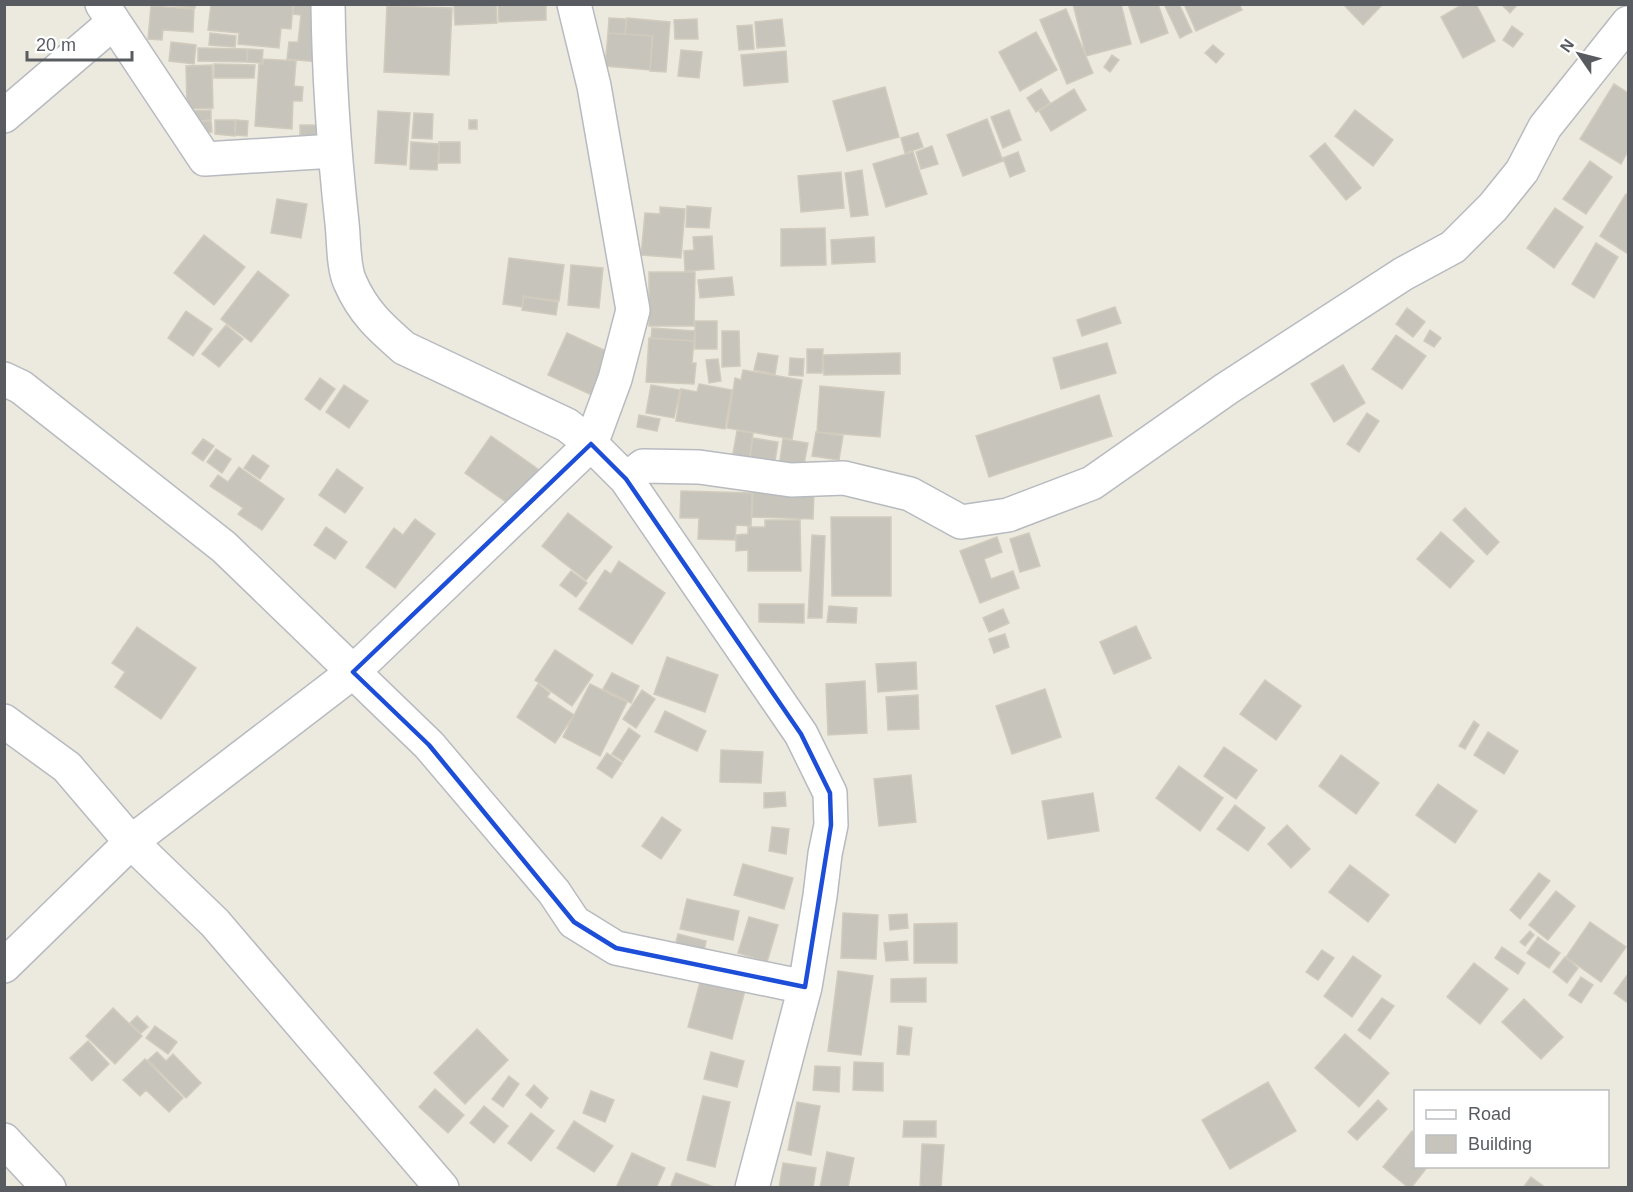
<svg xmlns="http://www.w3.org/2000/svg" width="1633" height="1192" font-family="Arial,sans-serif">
  <rect width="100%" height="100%" fill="#eceadf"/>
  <path fill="#c7c4bc" stroke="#d1cbbd" stroke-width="1.5" d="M159,4H195V8Z
    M211,4H293L291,29L281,28L279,48L238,44L239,33L208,30Z
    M294,4H323L319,62L287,59L289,42H298L301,15L293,14Z
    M496,4L497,23L455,25L454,5Z
    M498,4H546V20L499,22Z
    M1073,4H1121L1131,44L1086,56Z
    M1128,4H1158L1168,33L1141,43Z
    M1164,4H1179L1192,32L1180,38Z
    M1184,4H1239L1242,10L1196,31Z
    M1343,4H1383L1363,25Z
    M1463,4H1476L1495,41L1463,58L1441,17Z
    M1501,4H1518L1510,13Z
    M151,6L194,9L193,32L163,30L162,40L148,39Z
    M387,6L452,8L449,75L384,72Z
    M1066,9L1093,73L1067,84L1040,20Z
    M609,18L626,19L625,34L608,33Z
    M627,18L670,22L666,72L650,71L653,36L625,34Z
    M697,19L698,39H675L674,20Z
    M782,19L785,46L757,48L755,22Z
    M752,25L754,49L739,50L737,26Z
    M1512,26L1523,34L1513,47L1503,40Z
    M1036,32L1057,70L1020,91L999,52Z
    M210,33L236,36L235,47L209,45Z
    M608,33L652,36L650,70L605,66Z
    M171,42L196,45L194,64L169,61Z
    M1213,45L1224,54L1216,63L1205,53Z
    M198,48L247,49V62L198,61Z
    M248,49L263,50L262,63L247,62Z
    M681,50L702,52L699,78L678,76Z
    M786,51L788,82L744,86L741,55Z
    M1112,55L1119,60L1110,72L1104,67Z
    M263,59L296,61L294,86L303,87L302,101H293L292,129L255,126L259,64H263Z
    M214,64L255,65L254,78H214Z
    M212,65L213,108L187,109L186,66Z
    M1614,84L1628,93V151L1621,164L1580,139Z
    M885,87L899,137L847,151L833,101Z
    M1041,89L1050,103L1036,112L1027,98Z
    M1074,89L1086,110L1051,131L1039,111Z
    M211,110V120L191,122V111Z
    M1009,110L1021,140L1003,148L991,117Z
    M1355,110L1393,140L1373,166L1335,136Z
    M378,111L410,113L406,165L375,163Z
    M414,113L433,114L432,139L412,138Z
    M987,119L1003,161L963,176L947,135Z
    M215,120H235V136L215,134Z
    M236,120L248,121L247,136L235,135Z
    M469,120H477V129H469Z
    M211,121L212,132L196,133L194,122Z
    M300,125H321L322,143L300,144Z
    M918,133L923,147L905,153L901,138Z
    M411,142L439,144L437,170L410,169Z
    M439,142H460V163H439Z
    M1325,143L1361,188L1346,200L1310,156Z
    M932,146L938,164L921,169L916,152Z
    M913,152L927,194L886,207L873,164Z
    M1018,152L1025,171L1010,177L1003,158Z
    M1590,161L1612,177L1586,214L1563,199Z
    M862,170L868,215L851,217L845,173Z
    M841,172L844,208L801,212L798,176Z
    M1626,194L1628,196V254L1600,236Z
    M277,199L307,204L301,238L271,233Z
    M687,206L711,208L709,228L686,227Z
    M660,207L685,209L681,258L641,255L645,213L660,214Z
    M1555,208L1583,227L1554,268L1527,248Z
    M825,228L826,265L781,266V229Z
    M204,235L245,267L214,305L174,273Z
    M712,236L714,269L685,271L684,251L694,250L693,237Z
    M874,237L875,262L832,264L831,240Z
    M1596,243L1618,257L1594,298L1572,284Z
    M509,258L564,265L559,301L523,296L522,307L503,304Z
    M571,265L603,268L599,308L568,305Z
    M258,271L289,295L251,342L221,319Z
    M649,272H695L694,326H649Z
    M732,277L734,295L700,298L698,280Z
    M524,297L558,302L556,315L522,310Z
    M1115,307L1121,323L1082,336L1077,320Z
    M1407,308L1425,322L1413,337L1396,324Z
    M186,311L212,329L193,356L168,338Z
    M695,321H717V349H695Z
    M226,325L243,339L219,367L202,354Z
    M652,328L695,331L694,341L651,338Z
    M1430,330L1441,338L1434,347L1424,341Z
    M722,331H739L740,366L722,367Z
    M567,333L613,354L594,396L548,375Z
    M1396,335L1426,356L1402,389L1372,369Z
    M649,338L694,341L692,363H696L694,384L646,382Z
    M1107,343L1116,373L1061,389L1053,358Z
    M807,349H823L822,373H807Z
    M758,353L778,356L775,374L754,370Z
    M900,353V374L824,375L823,355Z
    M790,358L804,359L803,376L789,375Z
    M718,359L721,381L709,383L706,360Z
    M1343,365L1365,403L1334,422L1311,384Z
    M743,370L802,380L792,439L727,428L735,378L741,380Z
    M320,378L335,389L320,410L305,399Z
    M699,384L732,390L725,429L676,421L681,389L697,392Z
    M344,385L368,401L349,428L326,412Z
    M651,385L680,390L674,418L646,413Z
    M820,386L884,392L880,437L817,432Z
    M1099,395L1112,436L989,477L976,436Z
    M1367,413L1379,421L1359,452L1347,444Z
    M639,415L660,419L657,431L637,427Z
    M737,431L753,433L749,462L732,459Z
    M816,432L843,436L839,460L812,456Z
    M491,436L542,472L516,509L465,473Z
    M753,438L778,442L774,467L749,463Z
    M203,439L214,446L203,461L192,453Z
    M783,439L808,443L803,470L779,467Z
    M216,449L231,459L222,473L207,462Z
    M253,455L269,466L260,479L244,468Z
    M239,467L284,499L262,530L238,514L243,508L210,486L218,475L228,482Z
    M337,469L363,488L345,513L319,495Z
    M681,491L752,493L751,526L736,525L735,540L698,539L699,518H680Z
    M753,491L814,493L813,519L752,517Z
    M1465,508L1499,542L1487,555L1453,520Z
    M568,513L612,547L586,580L542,546Z
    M831,517H891V596H832Z
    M415,519L435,534L395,588L366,567L394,528L403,535Z
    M765,520H800L801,571H748V550L736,551V535L748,534V527H765Z
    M326,527L347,542L335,559L314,545Z
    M1441,532L1474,561L1450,588L1417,559Z
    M1029,533L1040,566L1020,572L1010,539Z
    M812,535L825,536L822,618H808Z
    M997,537L1002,552L984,559L991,579L1013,571L1019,588L980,603L960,551Z
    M619,561L665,593L632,644L579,609L605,570L611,574Z
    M571,571L587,583L576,597L560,585Z
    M759,604H804V623L759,622Z
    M829,606L857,608L856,623L827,622Z
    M1003,609L1009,623L989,632L983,618Z
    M1136,626L1151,658L1114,674L1100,642Z
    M137,627L196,668L161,719L115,687L125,672L112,663Z
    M1005,634L1009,647L994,653L989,639Z
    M555,650L593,675L572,706L535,680Z
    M667,657L718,675L705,712L654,694Z
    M916,662L917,689L878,692L876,664Z
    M612,673L639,686L631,703L603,689Z
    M1265,680L1301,706L1276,740L1240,714Z
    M865,681L867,733L828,735L826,684Z
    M538,684L550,693L547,697L574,715L555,743L517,717Z
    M590,684L627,702L600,756L563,737Z
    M1045,689L1061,737L1012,754L996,706Z
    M642,690L655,699L636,728L623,719Z
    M918,695L919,729L888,730L886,697Z
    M665,711L706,731L697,751L655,732Z
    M1474,721L1479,725L1465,749L1459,746Z
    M629,728L640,736L623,761L612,754Z
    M1488,732L1518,751L1504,774L1474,755Z
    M1224,747L1257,770L1236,799L1204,776Z
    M721,750L763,752L761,783L720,782Z
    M607,753L622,763L612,778L597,768Z
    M1341,755L1379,783L1356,814L1319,786Z
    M1179,766L1223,798L1200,831L1156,798Z
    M911,775L916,822L879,826L874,779Z
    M1438,784L1477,811L1455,843L1416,815Z
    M785,792L786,806L764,808V793Z
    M1093,793L1099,831L1048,839L1042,801Z
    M1235,805L1265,828L1248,851L1217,829Z
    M662,817L681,830L661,859L642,846Z
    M1287,825L1310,849L1291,868L1268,844Z
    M772,827L789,829L786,854L769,851Z
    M743,864L793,878L784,909L734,895Z
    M1350,865L1389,895L1368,922L1329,892Z
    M1539,873L1550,881L1520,919L1510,910Z
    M1556,891L1575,906L1548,940L1529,925Z
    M687,899L739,911L733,940L680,929Z
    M843,913L878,915L876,959L841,958Z
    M907,914L908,928L890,930L889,915Z
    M749,917L778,925L767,962L738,953Z
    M1590,922L1626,947L1601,982L1566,957Z
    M957,923V963H914V924Z
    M1530,931L1534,935L1525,946L1520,942Z
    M678,934L706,941L703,957L674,950Z
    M1538,937L1560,953L1549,968L1527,953Z
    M907,941L908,960L886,961L884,943Z
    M1502,947L1525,963L1518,974L1495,958Z
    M1322,950L1334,958L1318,980L1306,972Z
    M1353,956L1381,976L1352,1017L1324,996Z
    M1565,957L1578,968L1567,983L1553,972Z
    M1474,963L1508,989L1480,1024L1447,997Z
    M703,971L747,983L732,1039L688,1027Z
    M838,971L873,976L861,1055L828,1051Z
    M1628,974V1003L1614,993Z
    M1581,977L1593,985L1581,1003L1569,995Z
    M926,978V1002H891V979Z
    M1382,998L1394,1006L1370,1039L1358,1030Z
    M1524,999L1563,1037L1541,1059L1502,1022Z
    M113,1008L142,1036L115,1064L86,1036Z
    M137,1016L148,1027L141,1033L130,1023Z
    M155,1026L177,1042L168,1054L146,1038Z
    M899,1026L912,1028L909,1055L897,1054Z
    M477,1029L508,1060L465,1104L434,1073Z
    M1345,1034L1389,1073L1359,1107L1315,1068Z
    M88,1041L109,1064L92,1081L70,1058Z
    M157,1052L166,1061L173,1054L201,1083L186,1098L148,1060Z
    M711,1052L744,1061L737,1087L704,1079Z
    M145,1059L183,1098L169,1112L146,1090L140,1096L123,1080Z
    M854,1062L883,1063V1091L853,1090Z
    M815,1066L840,1067L839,1092L813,1090Z
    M509,1076L519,1084L503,1107L492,1099Z
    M1268,1082L1296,1131L1230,1169L1202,1120Z
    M534,1085L548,1098L541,1108L526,1095Z
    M435,1089L464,1115L448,1133L419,1107Z
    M591,1091L614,1100L605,1122L583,1113Z
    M703,1096L730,1102L715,1167L687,1160Z
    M1378,1100L1387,1109L1357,1140L1348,1132Z
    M797,1102L820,1106L811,1155L788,1150Z
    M484,1106L508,1126L494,1143L470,1123Z
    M531,1113L554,1131L531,1161L508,1143Z
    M574,1121L613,1146L594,1172L557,1148Z
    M904,1121H936V1137H903Z
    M1412,1131L1416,1134V1166H1428L1411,1188H1409L1383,1167Z
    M922,1144L944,1145L941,1188H920Z
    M827,1152L854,1158L848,1188H820Z
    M632,1153L665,1168L656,1188H616Z
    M783,1163L816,1168L813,1188H779Z
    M676,1173L714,1187L670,1188Z
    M1531,1177L1546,1188H1523Z"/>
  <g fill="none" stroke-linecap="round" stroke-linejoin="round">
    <defs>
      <path id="minor" d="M102,4L205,159L334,151
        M328,4C329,78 334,150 342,223C344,240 343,267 350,282C363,312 380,327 404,348L567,425L591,444L626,479L801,734L830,793L831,825L825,854L820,896L805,987L752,1188
        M4,116L114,22
        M4,379L21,387L224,547L429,745L554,892L574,922L616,948L805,987
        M626,479L643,466L699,467L791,480L844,478L910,494L961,522L1008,515L1092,483L1226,389L1403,274L1453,247L1493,207L1522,171L1545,127L1628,23
        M4,721L67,767L131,842L215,923L442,1188
        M4,966L131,842L353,672L591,444L615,379L633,310L594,86L574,4
        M4,1140L49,1188"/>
    </defs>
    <use href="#minor" stroke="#b7babf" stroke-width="36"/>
    <use href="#minor" stroke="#fff" stroke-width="33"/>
  </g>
  <path fill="none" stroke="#1d4ed8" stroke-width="4.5" stroke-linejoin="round" d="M591,444L626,479L801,734L830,793L831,825L805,987L616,948L574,922L429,745L353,672Z"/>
  <rect width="1633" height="1192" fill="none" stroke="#585c61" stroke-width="12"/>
  <rect x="1414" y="1090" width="195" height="78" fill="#ffffff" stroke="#bcbec0" stroke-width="1.5"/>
  <rect x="1426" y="1110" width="30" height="9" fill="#ffffff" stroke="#bcbec0" stroke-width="1.5"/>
  <text x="1468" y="1120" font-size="18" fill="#585c61">Road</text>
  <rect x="1426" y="1135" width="30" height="18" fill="#c7c4bc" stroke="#bcbec0" stroke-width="1.5"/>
  <text x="1468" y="1150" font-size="18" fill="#585c61">Building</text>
  <g transform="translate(1579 54) rotate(305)" stroke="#ffffff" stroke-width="4.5" paint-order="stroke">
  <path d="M0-4.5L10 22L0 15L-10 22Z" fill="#585c61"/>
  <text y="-9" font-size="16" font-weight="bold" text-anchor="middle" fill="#585c61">N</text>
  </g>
  <path d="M27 51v9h105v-9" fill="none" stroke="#585c61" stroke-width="3"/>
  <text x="36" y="51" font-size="18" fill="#585c61" stroke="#ffffff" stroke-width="4.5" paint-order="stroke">20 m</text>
</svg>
